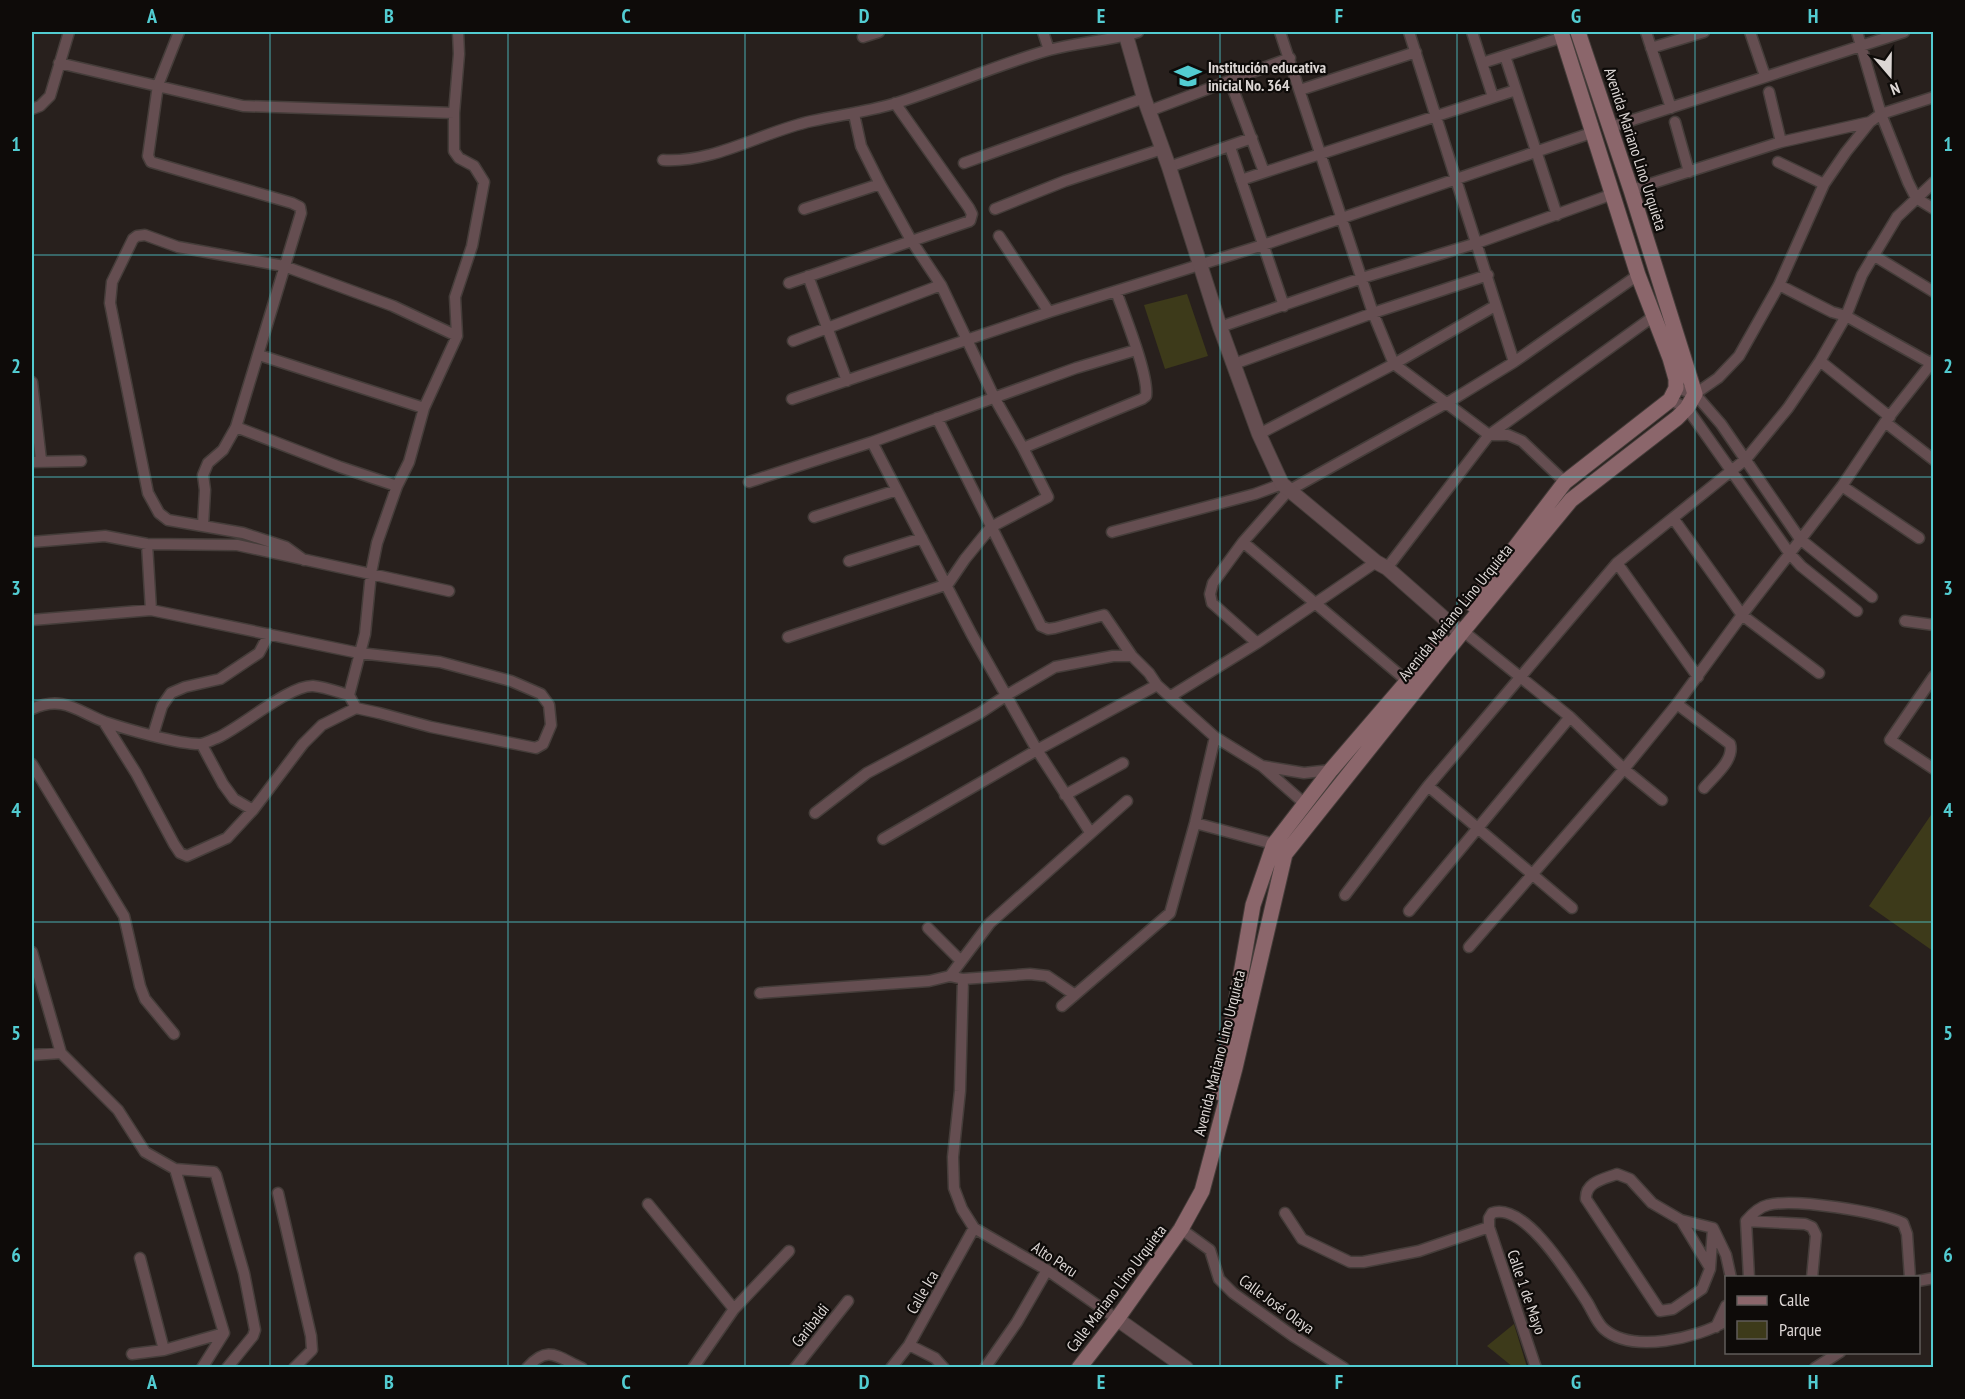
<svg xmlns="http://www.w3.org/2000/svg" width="1965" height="1399" font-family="'PT Sans Narrow',sans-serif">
  <rect width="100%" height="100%" fill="#28201d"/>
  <path fill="#3d3a1a" d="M1187,294L1208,356L1165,369L1144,305Z
    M1933,812V951L1869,906Z
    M1514,1324L1527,1367H1513L1487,1346Z"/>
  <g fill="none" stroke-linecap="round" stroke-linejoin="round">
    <defs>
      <path id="minor" d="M179,32L158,85L148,156L151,162L292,203L300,207L301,213L236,427L223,450L208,463L203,475L205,490L203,525
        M1043,32L1049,50
        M1280,32L1373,313L1394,364L1489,435H1508L1522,441L1565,482
        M1409,32L1514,362
        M1472,32L1493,97
        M1646,32L1671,108
        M1750,32L1765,76
        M1857,32L1881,114L1908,182L1916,198L1934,209
        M863,37L879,32
        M1651,48L1704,32
        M1505,56L1557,215
        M59,63L243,106L454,113
        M1482,63L1563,37
        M1230,81L1264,172
        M1300,90L1416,52
        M1769,92L1781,142
        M32,109L40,106L50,96L69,32
        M1149,111L1290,58
        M1675,122L1689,172
        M1611,127L1904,32
        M1230,147L1284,306
        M663,160C716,163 761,132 812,121C839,115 866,112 893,104C945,88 996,65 1049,50C1078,42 1109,41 1138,32
        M1778,162L1824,184
        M964,163L1144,98
        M1169,167L1252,138
        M1241,180L1516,90
        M1631,190L1781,142L1870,122
        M804,209L880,184
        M995,209L1065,181L1162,149
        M999,236L1049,312
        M1873,255L1934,292
        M808,276L847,381
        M789,283L970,221L972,214L969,208L895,103
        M1779,285L1832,312L1846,316L1934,365
        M1220,327L1362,278L1477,243L1613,194
        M793,341L941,285
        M259,355L424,408
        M1820,361L1890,417
        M1234,364L1373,313L1488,275
        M32,382L41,460
        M1676,388L1695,394L1721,424L1800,539L1872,597
        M1695,394L1718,378L1739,356L1779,285L1824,184L1846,152L1870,122L1881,114L1934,97
        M792,399L1049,312L1263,245L1594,132
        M1670,400L1687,408L1790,554L1801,566L1857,611
        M937,418L1041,626L1048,629L1055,628L1104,615L1132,656L1149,673L1157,685L1215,737L1262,766L1304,773L1331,770
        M1885,422L1934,460
        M236,427L340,467L397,486
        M1259,434L1394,364L1495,306
        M872,442L972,635L1037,750L1090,832
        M1023,448L1142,399L1146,396C1149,375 1124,314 1116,291
        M32,462L81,461
        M749,482L872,442L1076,368L1136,350
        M1842,486L1919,538
        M814,517L897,490
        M1673,518L1742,615L1819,673
        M1112,532L1255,494L1282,484
        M32,542L105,536L147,544L237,545L449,591
        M1243,542L1407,681
        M147,544L151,610
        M304,560L286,547L243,533L168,520L159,513L148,493L110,303L112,282L133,239L137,236L145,235L178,247L284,266L393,306L457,336
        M849,561L922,538
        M1617,563L1698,677
        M1387,568L1489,435L1654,316
        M32,620L151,610L359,653L440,662L511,681L541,694L549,705L551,725L543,744L536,748L431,727L379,713L356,708L349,695C338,692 325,687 313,686C289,685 242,727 217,738C211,740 205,744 199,744C178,744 126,729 105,722C77,711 63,695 32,709
        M1905,621L1934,625
        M1463,631L1570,717L1624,769L1662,800
        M788,637L948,584L965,559L991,527L1048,497L1023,448L994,397L941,285L911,240L880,184L861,146L854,114
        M1257,643L1212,603L1210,594L1213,583L1243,542L1288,491L1452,400L1514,362L1638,275
        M1934,676L1890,740L1934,769
        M349,695L365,634L371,573L377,543L397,486L409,462L424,408L457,336L455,297L472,246L484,182L474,166L459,158L454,151V113L459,54L458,32
        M1171,696L1257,643L1376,562
        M1677,704L1730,744C1735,760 1713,777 1704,788
        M104,722L136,773L174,844L180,853L187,856L227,838L253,810L303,744L322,725L356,708
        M153,735L162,706L171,693L185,687L220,679L259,653L269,634
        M202,745L223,784L234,799L253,810
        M32,764L124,916L140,986L145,999L174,1034
        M1262,766L1305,804
        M1428,786L1572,908
        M1065,795L1123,763
        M815,813L867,773L980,713L1007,695L1055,667L1113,656H1132
        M1195,823L1274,844
        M883,839L1037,750L1157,685
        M1345,895L1428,786L1617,563L1746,459L1788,408L1820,361L1846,316L1862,275L1897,217L1934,182
        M1409,911L1570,717
        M928,928L961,961
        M1469,947L1624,769L1677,704L1742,615L1842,486L1885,422L1934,360
        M32,952L61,1053L118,1110L145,1152L175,1169L214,1172L216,1175L244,1273L255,1330L253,1336L227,1368
        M950,976L963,979L960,1091L953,1157L954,1188L962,1209L974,1228L1047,1270L1117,1319
        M963,979L1030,974L1047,976L1075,995
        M760,993L929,981L950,976L990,923L1127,801
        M1062,1006L1170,913L1195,823L1215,737
        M32,1055L61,1053
        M278,1193L311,1336L312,1350L294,1368
        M648,1204L734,1309
        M1285,1213L1302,1239L1350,1262H1363L1419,1251L1489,1227
        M1681,1220L1710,1268
        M1746,1221L1805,1224L1812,1227L1816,1235L1812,1278
        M1713,1228L1710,1269L1702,1289L1673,1309L1660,1311L1586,1199C1585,1182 1604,1179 1617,1174L1630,1179L1652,1203L1681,1220L1713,1228L1726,1255L1731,1278
        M1181,1229L1210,1250L1219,1279L1233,1293L1293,1336L1344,1368
        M140,1258L164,1350L224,1333L175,1169
        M1749,1278L1746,1221C1752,1214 1759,1207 1768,1205C1795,1198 1879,1212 1903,1223L1907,1234L1910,1278
        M1918,1281L1934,1278
        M1716,1327L1726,1306
        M909,1345L935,1358L944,1368
        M132,1354L164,1350
        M202,1368L224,1333
        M527,1368C548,1344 557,1357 582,1368
        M693,1368L734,1309L789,1251
        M795,1368L848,1301
        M891,1368L909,1345L974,1228
        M985,1368L1017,1322L1047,1270
        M1536,1368L1489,1227V1218L1492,1213C1525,1201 1571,1278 1587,1302C1592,1310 1597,1323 1604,1329C1632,1354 1698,1338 1726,1321
        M1815,1368L1840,1352"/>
      <path id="tertiary" d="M1125,32L1144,98L1169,167L1220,327L1259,434L1282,484L1376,562L1387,568L1454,627L1463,631
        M1117,1319L1186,1368"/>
      <path id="secondary" d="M1472,604L1565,482L1670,400L1676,388V379L1670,358L1638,275L1561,32
        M1220,1093L1253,905L1274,844L1331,770L1442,641
        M1079,1368L1117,1319L1181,1229L1202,1191L1235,1068L1285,854L1463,631L1571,500L1677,418L1687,408L1695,394L1631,190L1578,32"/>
    </defs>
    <use href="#minor" stroke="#453d3a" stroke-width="13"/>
    <use href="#tertiary" stroke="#453d3a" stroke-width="16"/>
    <use href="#secondary" stroke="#453d3a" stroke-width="17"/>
    <use href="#minor" stroke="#654e51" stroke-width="10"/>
    <use href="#tertiary" stroke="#654e51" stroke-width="14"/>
    <use href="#secondary" stroke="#8b666b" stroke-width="15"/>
  </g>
  <path fill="none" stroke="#52ccd1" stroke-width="1.5" stroke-opacity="0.55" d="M270,32V1368M508,32V1368M745,32V1368M982,32V1368M1220,32V1368M1457,32V1368M1695,32V1368M32,255H1934M32,477H1934M32,700H1934M32,922H1934M32,1144H1934"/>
  <defs>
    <symbol id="school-bare" viewBox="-9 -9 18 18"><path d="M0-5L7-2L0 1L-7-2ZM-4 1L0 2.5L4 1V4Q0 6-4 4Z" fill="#52ccd1" stroke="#0e0b09" stroke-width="2.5" paint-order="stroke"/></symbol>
  </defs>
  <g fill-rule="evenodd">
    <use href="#school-bare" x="1169" y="57" width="38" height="38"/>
  </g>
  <g text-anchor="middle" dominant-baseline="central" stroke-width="4.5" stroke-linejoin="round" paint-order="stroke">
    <g font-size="16" font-weight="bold" fill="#dcd6d4" stroke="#0e0b09" text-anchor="start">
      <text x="1208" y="67">Institución educativa<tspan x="1208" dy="18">inicial No. 364</tspan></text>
    </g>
    <g font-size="16" fill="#dcd6d4" stroke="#0e0b09">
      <text transform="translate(1636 149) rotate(72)">Avenida Mariano Lino Urquieta</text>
      <text transform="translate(1455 612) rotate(-51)">Avenida Mariano Lino Urquieta</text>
      <text transform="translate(1219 1053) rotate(-76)">Avenida Mariano Lino Urquieta</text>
      <text transform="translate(1055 1259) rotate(33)">Alto Peru</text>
      <text transform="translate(1116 1288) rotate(-53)">Calle Mariano Lino Urquieta</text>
      <text transform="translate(922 1292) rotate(-60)">Calle Ica</text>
      <text transform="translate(1527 1292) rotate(71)">Calle 1 de Mayo</text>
      <text transform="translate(1277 1304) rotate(36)">Calle José Olaya</text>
      <text transform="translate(810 1325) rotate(-52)">Garibaldi</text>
    </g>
  </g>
  <rect width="1965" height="1399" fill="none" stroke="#0e0b09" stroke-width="66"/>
  <rect x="1725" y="1276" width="195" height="78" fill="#0e0b09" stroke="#605c5a" stroke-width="1.5"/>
  <rect x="1737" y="1296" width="30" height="9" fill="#8b666b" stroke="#605c5a" stroke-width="1.5"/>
  <text x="1779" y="1306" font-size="18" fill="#dcd6d4">Calle</text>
  <rect x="1737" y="1321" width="30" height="18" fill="#3d3a1a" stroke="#605c5a" stroke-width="1.5"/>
  <text x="1779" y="1336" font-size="18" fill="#dcd6d4">Parque</text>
  <g transform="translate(1890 75) rotate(160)" stroke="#0e0b09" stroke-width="4.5" paint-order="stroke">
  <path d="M0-4.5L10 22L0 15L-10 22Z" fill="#dcd6d4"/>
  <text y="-9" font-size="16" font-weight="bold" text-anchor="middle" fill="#dcd6d4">N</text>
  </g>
  <rect x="33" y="33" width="1899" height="1333" fill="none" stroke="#52ccd1" stroke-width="2"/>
  <g font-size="20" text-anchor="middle" font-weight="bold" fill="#52ccd1">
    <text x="152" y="23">A</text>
    <text x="389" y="23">B</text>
    <text x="626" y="23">C</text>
    <text x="864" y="23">D</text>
    <text x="1101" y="23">E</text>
    <text x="1339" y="23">F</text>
    <text x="1576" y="23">G</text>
    <text x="1813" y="23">H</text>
    <text x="16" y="151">1</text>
    <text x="1948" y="151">1</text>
    <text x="16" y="373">2</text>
    <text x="1948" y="373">2</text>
    <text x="16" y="595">3</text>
    <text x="1948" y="595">3</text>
    <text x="16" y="817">4</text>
    <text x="1948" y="817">4</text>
    <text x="16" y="1040">5</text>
    <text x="1948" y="1040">5</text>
    <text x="16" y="1262">6</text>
    <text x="1948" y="1262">6</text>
    <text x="152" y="1389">A</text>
    <text x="389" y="1389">B</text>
    <text x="626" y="1389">C</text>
    <text x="864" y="1389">D</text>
    <text x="1101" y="1389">E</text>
    <text x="1339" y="1389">F</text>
    <text x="1576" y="1389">G</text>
    <text x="1813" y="1389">H</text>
  </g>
</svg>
